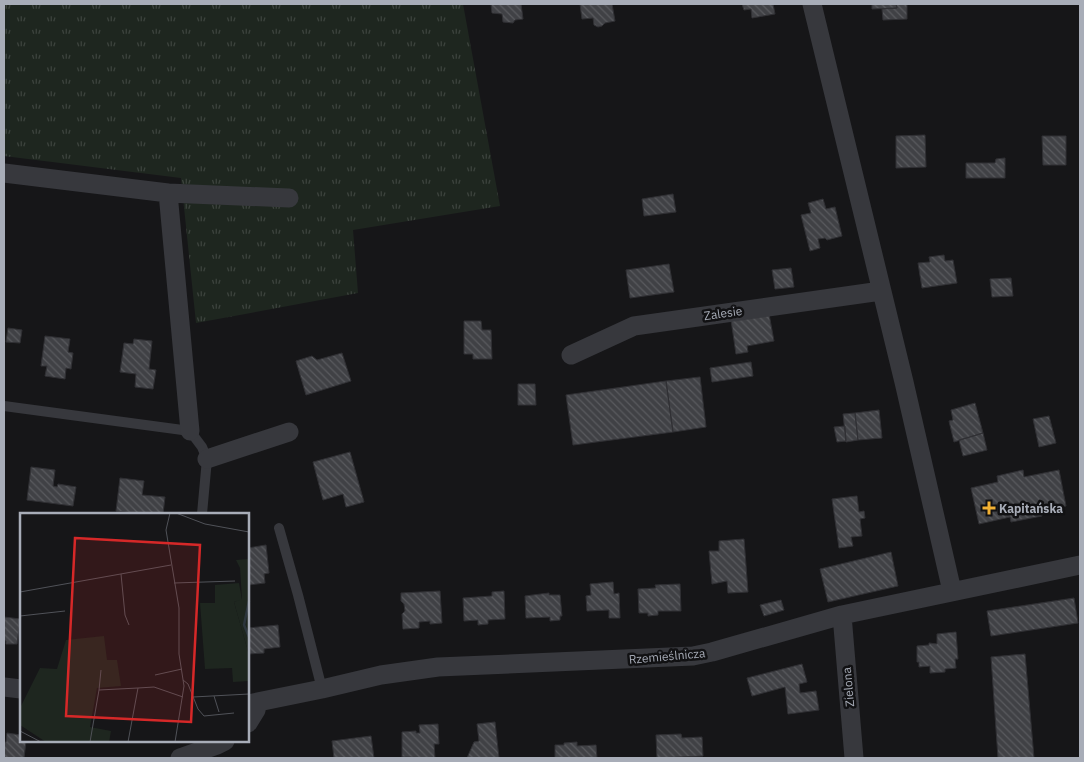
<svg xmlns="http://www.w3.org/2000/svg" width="1084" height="762" font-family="'IBM Plex Sans',sans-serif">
  <defs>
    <pattern id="grass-tufts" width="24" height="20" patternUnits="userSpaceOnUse" patternTransform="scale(1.25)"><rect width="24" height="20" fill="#1e261f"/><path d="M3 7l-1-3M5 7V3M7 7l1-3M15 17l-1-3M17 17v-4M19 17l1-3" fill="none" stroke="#3c433d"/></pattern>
    <pattern id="building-back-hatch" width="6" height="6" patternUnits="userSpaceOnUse" patternTransform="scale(1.25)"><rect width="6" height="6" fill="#404145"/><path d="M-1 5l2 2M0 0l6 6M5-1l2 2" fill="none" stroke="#595a5e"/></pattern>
  </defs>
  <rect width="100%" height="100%" fill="#161618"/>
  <path fill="url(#grass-tufts)" d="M4,4H463L500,206L353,230L358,293L196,323L181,178L4,156Z"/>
  <path fill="url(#building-back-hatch)" stroke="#303034" d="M491,4H521L523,19L515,20L513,23L503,22L502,14L492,13Z
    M580,4H612L615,21L605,23L602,26L598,27L594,25L593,18L582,19Z
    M742,4H773L775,14L752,18L751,9L744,10Z
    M872,4H896L897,8L872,9Z
    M896,4H907V19L883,20L882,9L897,8Z
    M925,135L926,167L896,168V136Z
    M1042,136H1066V165H1043Z
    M1005,158V178H966V163H995L996,159Z
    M673,194L676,212L644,216L642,199Z
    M823,199L826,209L835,207L842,236L827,240L825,238L818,239L820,248L810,251L801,215L811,213L808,203Z
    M944,255L945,261L953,260L957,283L922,288L918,263L930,262L929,257Z
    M669,264L674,292L630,298L626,270Z
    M791,268L794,287L775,289L772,270Z
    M1011,278L1013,296L992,297L990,279Z
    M769,314L774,341L747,346L748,352L736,354L731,320Z
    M464,321H481L482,330H491L492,359H473V354H464Z
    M8,328L22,330L20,343L6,342Z
    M45,336L70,339L68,352L73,353L71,369L66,368L65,379L45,376L47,366H41Z
    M134,339L152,341L149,369L156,370L153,389L135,387L136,374L120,372L124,343L133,344Z
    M342,353L351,381L306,395L296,361L312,356L317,360Z
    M751,362L753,376L712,382L710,368Z
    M700,377L706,427L673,432L666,381Z
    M666,381L673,432L573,445L566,395Z
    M518,384H535L536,405H518Z
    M975,403L983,433L954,442L949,421L953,420L951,410Z
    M879,410L882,438L858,440L855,413Z
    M855,413L858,440L846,442L843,414Z
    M1049,416L1056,443L1039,447L1033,419Z
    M845,426L846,441L837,442L834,427Z
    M983,433L987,450L963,456L959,440Z
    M350,452L364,502L346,507L343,494L323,500L313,462Z
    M31,467L55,470L53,486L57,487L58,484L76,487L73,506L27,500Z
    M1023,470L1024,477L1059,470L1066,506L1042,511V516L1011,522L1010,517L979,524L971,488L998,482L997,476Z
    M120,478L144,481L142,495L165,497L163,514H147L116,511Z
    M857,496L859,512L864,511L865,518L860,519L862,536L851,537L853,546L839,548L832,499Z
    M744,539L748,592L728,593L727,581L712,584L709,551H719V541Z
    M266,545L269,573L264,574L265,583L248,585V548Z
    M891,552L898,586L828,602L820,569Z
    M613,582L614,594L619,593L620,618H609V610L587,611L586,596L591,595L590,584Z
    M680,584L681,611H658V615L648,616V613H639L638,589L656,588L655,585Z
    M440,591L442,623L430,624V621L419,622V628L403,629L402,614L405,611L404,604L401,601V593Z
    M504,591L505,619L488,620V624L478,625V620L464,621L463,598L492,596V592Z
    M549,593V595H560L562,616H560V620L550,621V617L526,618L525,596Z
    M1074,598L1078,623L991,636L987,611Z
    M781,600L784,610L764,616L760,605Z
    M4,617L20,619L17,644H6V641L4,640Z
    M278,625L280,647L264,649V653L248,654V628Z
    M956,632L958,659H955L956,668L945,669V672L930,673V666L919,667V662H917V646L929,645V643L937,644V634Z
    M1025,654L1034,758H998L991,657Z
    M802,664L807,682L799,684L800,693L816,691L819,710L788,714L785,687L752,696L747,678Z
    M495,722L499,758H467L474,742L479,741L477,724Z
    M438,724L439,744H434L435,758L402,757V732L416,731V733H420L419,725Z
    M7,733L21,735V741H26L24,758H4V742H6Z
    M681,734L682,738L702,737L703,756L657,758L656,735Z
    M371,736L374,758H334L332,741Z
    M577,742V746L596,745L597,758H555V745H564V743Z"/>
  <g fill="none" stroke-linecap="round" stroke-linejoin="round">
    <path stroke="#37383d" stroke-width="10" d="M4,406L190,431L202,447L207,459L202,514
      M279,528L298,595L322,689"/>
    <path stroke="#37383d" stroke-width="19" d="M812,4L904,382L952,591
      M4,173L168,193L190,431
      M168,193L289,198
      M571,355L634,326L881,291
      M207,459L289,432
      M842,615L854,758
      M4,687L21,689
      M248,704L322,689L381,675L438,667L693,656L712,652L842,615L1080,565
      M248,723L256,710L258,702
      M180,758L217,745L225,741"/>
  </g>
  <path fill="#f2b134" stroke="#111113" stroke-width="2" d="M986.5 500.5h5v5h5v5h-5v5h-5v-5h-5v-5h5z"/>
  <g text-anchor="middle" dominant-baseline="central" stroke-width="5" stroke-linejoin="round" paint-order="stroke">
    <g font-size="12" fill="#a8adb8" stroke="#111113">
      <text transform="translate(723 313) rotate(-8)">Zalesie</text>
      <text transform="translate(667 656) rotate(-5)">Rzemieślnicza</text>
      <text transform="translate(848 687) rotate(-95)">Zielona</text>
    </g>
    <g font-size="12" font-weight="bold" fill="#a8adb8" stroke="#111113" text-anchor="start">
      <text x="999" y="508">Kapitańska</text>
    </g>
  </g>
  <g transform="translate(20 513)">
    <rect width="229" height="229" fill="#161618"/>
    <path d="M219,70L222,87L214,89L229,142V168L213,169L212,155L185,156L180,90H195V72ZM84,123L87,147H97L101,173L77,175L70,214L91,218L89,229H26L0,212V195L20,155L37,156L46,127Z" fill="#1e261f"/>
    <path d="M229,46V142L214,89L222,86L220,55L216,47Z" fill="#1e261f"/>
    <path fill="none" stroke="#2c353c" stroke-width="2.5" d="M229,88L224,112L229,124"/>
    <path fill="none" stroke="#505258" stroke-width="1" d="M150,0L146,17L159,95V141L164,173L155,229M156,0L185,11L229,19M101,61L105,102L109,112M154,70L215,68M0,79L151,52M0,103L45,98M0,135V152M135,162L162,156M163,167L168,171L178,196L184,203L214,200M79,177L81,157M194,183L199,199M173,184L229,181M0,218L21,229M70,229L79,177L118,175M108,229L118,175L134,174L163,184"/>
    <path fill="#d62828" fill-opacity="0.15" stroke="#d62828" stroke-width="2.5" d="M55,25L180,32L171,209L46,203Z"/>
    <rect width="229" height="229" fill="none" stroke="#a8adb8" stroke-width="2.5"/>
  </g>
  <rect width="1084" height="762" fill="none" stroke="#a8adb8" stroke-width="10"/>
</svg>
